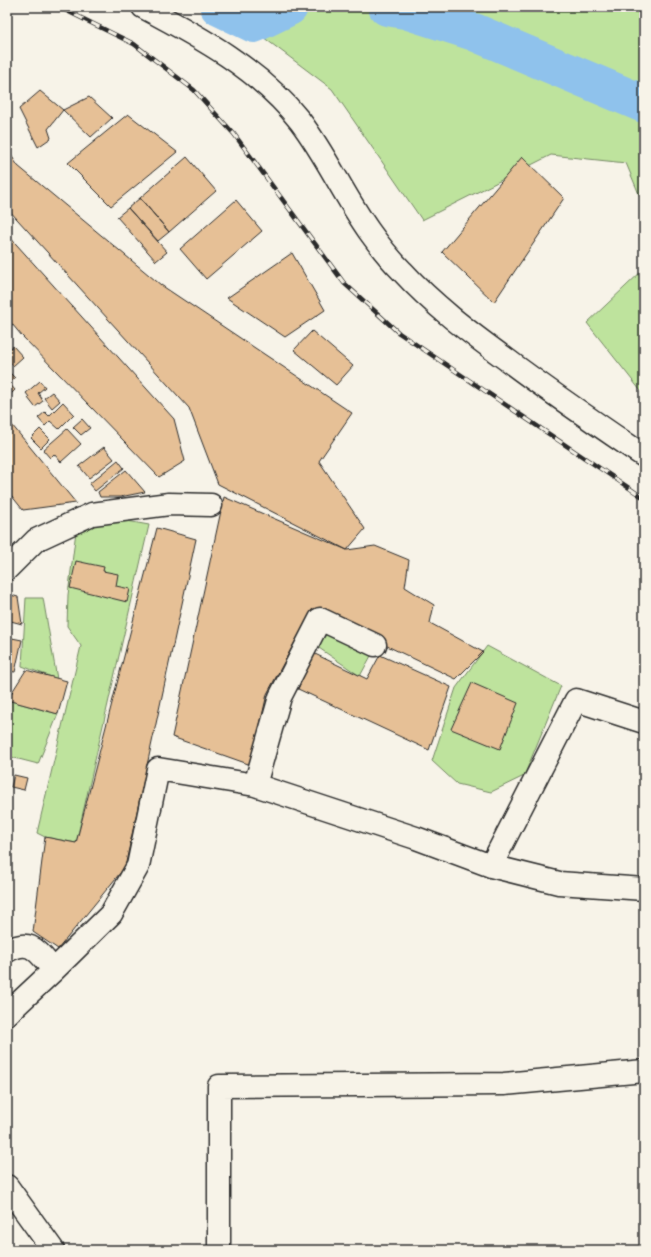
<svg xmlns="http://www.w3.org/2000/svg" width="651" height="1257" font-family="Mali,sans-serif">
  <rect width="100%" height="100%" fill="#f7f3e8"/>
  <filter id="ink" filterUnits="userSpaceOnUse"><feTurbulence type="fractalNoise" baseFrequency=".025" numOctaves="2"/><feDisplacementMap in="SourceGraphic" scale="8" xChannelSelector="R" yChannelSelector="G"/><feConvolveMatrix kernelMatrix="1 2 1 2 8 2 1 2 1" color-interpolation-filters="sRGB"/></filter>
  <g filter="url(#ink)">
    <path fill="#bee39d" stroke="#748764" d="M223,7H642L644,9V206L626,163L551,155L422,220L332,89Z
      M644,269V395L587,323Z
      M116,519L149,525L76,843L45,837L37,833L81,646L67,626L68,595L76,531Z
      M26,598H43L57,679L22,666Z
      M328,633L372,654L360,676L316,646Z
      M487,646L561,686L524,776L491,792L457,784L432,761L456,688Z
      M7,679V700L58,714L38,764L7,756Z"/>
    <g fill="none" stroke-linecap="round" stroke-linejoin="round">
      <path stroke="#8fc2ec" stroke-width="38" d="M219,7L254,24L289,7
        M387,7L405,10L474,32L644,104"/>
    </g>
    <path fill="#e6c096" stroke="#2b2b2b" d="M40,91L63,110L48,129L51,138L38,147L19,109Z
      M89,97L112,118L91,137L63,110Z
      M128,114L177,152L111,206L68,163Z
      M7,149L18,166L161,285L352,413L319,461L365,529L347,550L218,484L189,408L7,208Z
      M187,157L216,191L169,232L140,198Z
      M522,157L564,198L494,302L442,252Z
      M140,198L169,232L158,241L128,208Z
      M236,200L262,231L206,279L180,249Z
      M128,208L167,252L156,261L117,217Z
      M7,234L174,419L185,461L159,477L22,336L7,318Z
      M292,253L325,310L285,337L227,298Z
      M312,331L353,366L336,385L294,350Z
      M13,346L23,357L13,366L7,359V351Z
      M7,370L15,378L9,383L15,390L8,397Z
      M40,381L45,387L38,393L43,401L35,407L28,398L29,397L26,393Z
      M52,392L60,401L52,408L44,398Z
      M63,402L74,414L59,429L50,421L45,426L38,418L45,412L49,416Z
      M7,419L76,503L23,510L7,490Z
      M82,419L90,428L81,435L73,427Z
      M40,429L50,439L41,448L31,438Z
      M67,429L81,444L61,462L54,454L50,458L43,450Z
      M104,447L114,459L89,478L79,466Z
      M118,460L124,468L95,491L89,484Z
      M126,470L145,492L120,497H100L98,492Z
      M224,497L347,550L375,546L409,560L405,587L434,605L430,623L483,652L456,679L312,610L267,694L251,765L172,737Z
      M157,528L196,539L125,867L58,949L33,932L45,837L76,843Z
      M76,561L104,567L103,571L118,574L116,586L130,589L127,602L70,588Z
      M7,594L18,597L22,624L7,620Z
      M7,637L22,640L15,672L7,671Z
      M313,653L367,679L380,655L451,687L429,750L298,689Z
      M26,670L67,681L58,714L7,700Z
      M472,683L518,703L500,749L451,729Z
      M14,775L27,778L24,790L11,787Z"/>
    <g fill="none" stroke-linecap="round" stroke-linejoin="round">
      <defs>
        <path id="minor" d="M7,569L36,540L92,514L169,504L211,505
          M255,785L280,697L320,619L375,645
          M491,866L576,700L644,722
          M7,951C32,937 38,953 54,970
          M7,1014L54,970L111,914L138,866L158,769L255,785L416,838L491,866L559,883L644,889
          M7,1186L53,1250
          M219,1250V1086L504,1084L644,1071"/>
        <path id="primary" d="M143,7C200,37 259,69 300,121C326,155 344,196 369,231C379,245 390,259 402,271C433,305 469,332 506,359C551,393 597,424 644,456"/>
      </defs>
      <use href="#minor" stroke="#2b2b2b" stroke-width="25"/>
      <use href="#primary" stroke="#2b2b2b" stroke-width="25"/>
      <use href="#minor" stroke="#f7f3e8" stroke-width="22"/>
      <use href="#primary" stroke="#f7f3e8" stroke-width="22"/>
      <defs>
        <path id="rail" d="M59,7L134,44L194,90L234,134L344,283L399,333L644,498"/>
      </defs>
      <use href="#rail" stroke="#2b2b2b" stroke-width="4.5"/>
      <use href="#rail" stroke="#f7f3e8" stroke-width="3" stroke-dasharray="9" stroke-linecap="butt"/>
    </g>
  </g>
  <rect width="651" height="1257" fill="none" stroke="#f7f3e8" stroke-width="24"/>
  <rect x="12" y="12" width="627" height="1233" fill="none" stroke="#2b2b2b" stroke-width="1.5" filter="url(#ink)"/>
</svg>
